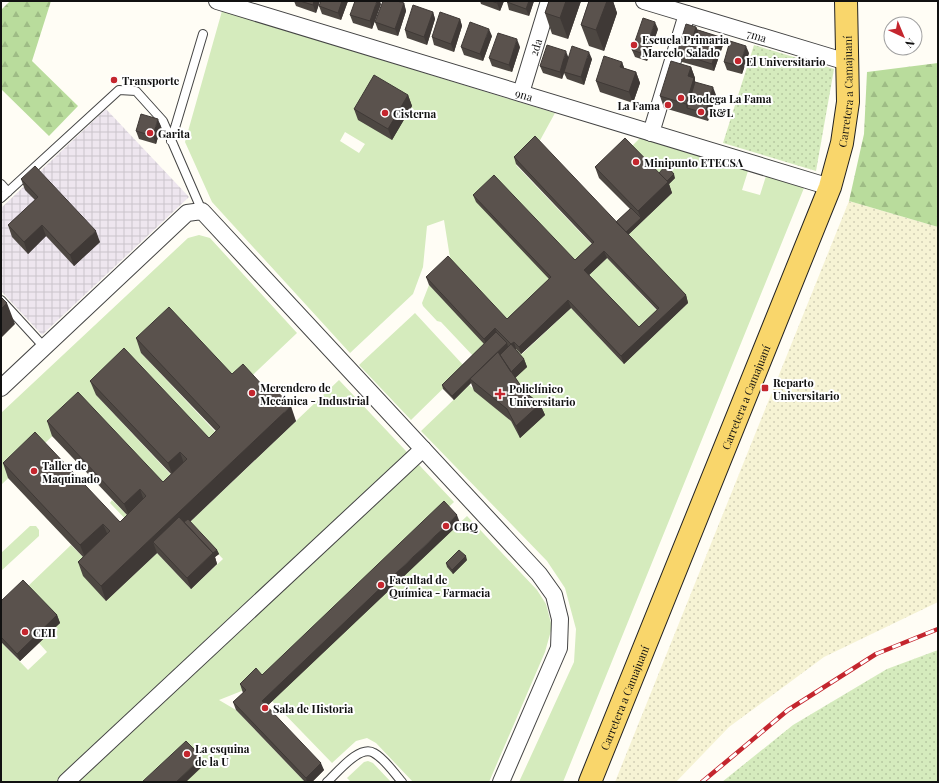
<svg xmlns="http://www.w3.org/2000/svg" width="939" height="783" font-family="'Playfair Display',serif">
  <defs>
    <pattern id="industrial-grid" width="8" height="8" patternUnits="userSpaceOnUse"><rect width="8" height="8" fill="#eee6ef"/><path d="M0 4h8M4 0v8" fill="none" stroke="#cbc4cc"/></pattern>
    <pattern id="farmland-dots" width="8" height="8" patternUnits="userSpaceOnUse"><rect width="8" height="8" fill="#f6f3d4"/><path d="M2 2h.1M6 6h.1" fill="none" stroke="#d2cfb5" stroke-width="1.8" stroke-linecap="round"/></pattern>
    <pattern id="grass-dots" width="8" height="8" patternUnits="userSpaceOnUse"><rect width="8" height="8" fill="#d5ebbd"/><path d="M2 2h.1M6 6h.1" fill="none" stroke="#b6c8a1" stroke-width="1.8" stroke-linecap="round"/></pattern>
    <pattern id="forest-firs" width="22" height="20" patternUnits="userSpaceOnUse"><rect width="22" height="20" fill="#b9dc9c"/><path d="M5 1l3.5 6h-7zM16 11l3.5 6h-7z" fill="#9ebc85"/></pattern>
  </defs>
  <rect width="100%" height="100%" fill="#fffdf5"/>
  <path fill="url(#industrial-grid)" d="M106,109L189,197L42,335L1,291V208Z"/>
  <path fill="url(#farmland-dots)" d="M849,201L938,227V602L824,657L729,727L676,782H615Z"/>
  <path fill="url(#grass-dots)" d="M754,45L834,69L816,171L723,143Z
    M938,650V782H722L793,725L887,669Z"/>
  <path fill="url(#forest-firs)" d="M10,1H51L32,61L78,106L49,136L1,89V10Z
    M938,63V227L849,201L864,134L867,72Z"/>
  <path fill="#d5ebbd" fill-rule="evenodd" d="M222,11L555,113L538,144L516,165L597,250L554,285L510,326L451,264L444,220L427,226L423,267L413,294L350,353L212,202L185,142ZM345,132L365,144L359,153L340,141Z
    M640,138L748,171L742,190L760,195L766,176L804,188L563,782H519L574,662L576,629L565,588L547,561L421,431L469,385L511,421L521,437L529,404L502,363L516,349L522,354L571,308L624,364L688,303L626,237L672,193L629,149Z
    M199,235L210,238L297,333L238,389L141,353L225,442L214,452L96,395L173,477L168,497L83,407L1,485V413L188,238Z
    M607,258L662,316L642,335L587,277Z
    M429,285L487,346L475,358L441,322L437,321L423,306L422,303Z
    M415,313L465,367L411,420L359,365Z
    M339,380L454,502L264,682L219,700L236,710L305,782H1V642L28,670L47,652L39,643L59,623L26,588L71,545L86,560L106,601L157,553L191,589L223,559L189,523Z
    M112,500L130,518L134,528L110,503Z
    M467,516L537,590L546,604L552,627L545,652L489,782H413L376,743L367,738L356,741L332,763L272,701Z
    M30,526H36L39,530V536L1,571V553Z
    M368,761L373,763L391,782H351L347,778L364,762Z"/>
  <g fill="none" stroke-linecap="round" stroke-linejoin="round">
    <defs>
      <path id="lane" d="M171,141L203,34
        M1,184L8,192
        M1,198L119,90L136,91L163,121L202,211
        M1,300L45,348
        M327,782C338,772 360,744 374,753C385,759 394,773 402,782"/>
      <g id="street">
        <path id="s1" d="M217,1L830,187"/>
        <path id="s2" d="M644,1L847,62"/>
        <path id="s3" d="M521,93L549,1"/>
        <path d="M651,133L687,14"/>
        <path d="M1,388L187,213L202,211L539,574L554,595L560,619L559,648L501,782"/>
        <path d="M66,782L423,449"/>
      </g>
      <g id="primary">
        <path id="s4" d="M590,782L830,187L842,143L848,102L846,1"/>
      </g>
    </defs>
    <use href="#lane" stroke="#444" stroke-width="10"/>
    <use href="#street" stroke="#444" stroke-width="18"/>
    <use href="#primary" stroke="#222" stroke-width="24"/>
    <use href="#lane" stroke="#fff" stroke-width="8"/>
    <use href="#street" stroke="#fff" stroke-width="16"/>
    <use href="#primary" stroke="#f9d66b" stroke-width="22"/>
    <defs>
      <path id="rail" d="M702,782L788,710L876,654L938,629"/>
    </defs>
    <use href="#rail" stroke="#c4262e" stroke-width="4.5"/>
    <use href="#rail" stroke="#fff" stroke-width="3" stroke-dasharray="9" stroke-linecap="butt"/>
  </g>
  <path fill="#4d4742" fill-rule="evenodd" d="M294,1H320L316,13L296,6Z
    M348,1L341,20L322,14L319,6Z
    M480,1H504L500,11L481,4Z
    M507,1H534L529,16L509,10L507,2Z
    M549,1H581L568,39L552,34L545,13Z
    M589,1H613L617,13L604,51L589,46L581,25Z
    M404,3L406,11L398,36L378,30L375,22Z
    M381,4L372,29L353,23L350,15Z
    M433,12L435,19L427,45L407,38L405,30Z
    M460,19L462,26L454,52L434,45L432,37Z
    M696,27L698,30L720,37L723,45L714,71L682,62L678,50Z
    M658,29L647,61L635,57L632,50Z
    M492,36L483,61L464,55L461,47Z
    M520,47L512,72L492,66L489,58Z
    M749,53L742,74L727,70L724,62Z
    M569,57L592,59L584,85L567,79L564,73L562,79L543,73L540,66Z
    M622,62L624,68L636,72L640,83L633,103L600,92L596,81Z
    M691,67L695,78V82L716,95L708,121L664,108L660,96Z
    M408,95L412,106L392,140L358,120L354,109Z
    M161,127L156,144L139,139L136,131Z
    M514,157L616,222L630,209L599,178L595,167L659,173L675,178L669,184L672,193L628,235L686,295L688,303L624,364L571,308L521,354L516,349V350L524,359L527,367L515,378L525,392L540,404L545,415L520,438L511,421L474,391L471,383L454,400L443,389L442,385L484,344L429,285L426,277L507,319L549,279L476,202L473,195L575,260L592,244L516,164ZM607,258L657,310L639,327L589,275Z
    M21,179L100,242L74,266L46,236L28,254L12,237L8,225L35,200L25,190Z
    M136,338L232,374L296,421L190,522L217,550L219,554L215,557L217,564L191,589L157,553L106,601L83,576L78,562L83,557L8,478L3,463L120,522L127,515L52,436L47,421L163,482L171,474L96,395L90,381L209,438L216,431L141,353Z
    M460,523L267,706L324,770L312,782H305L236,710L233,702L243,693L240,684L262,675Z
    M467,560L453,574L447,567L446,563Z
    M1,601L57,615L60,623L20,661L1,642Z"/>
  <path fill="#3f3936" d="M314,1H320L316,13L313,5Z
    M342,1H348L341,20L338,13Z
    M377,1H380L381,4L372,29L370,21Z
    M498,1H504L500,11L497,3Z
    M529,1H534L529,16L526,9Z
    M566,1H581L568,39L560,18Z
    M607,1H613L617,13L604,51L596,30Z
    M404,3L406,11L398,36L395,29Z
    M433,12L435,19L427,45L424,37Z
    M460,19L462,26L454,52L451,44Z
    M655,22L658,29L647,61L644,54Z
    M696,27L701,38L690,57L688,54Z
    M489,29L492,36L483,61L480,54Z
    M720,37L723,45L714,71L712,64Z
    M517,39L520,47L512,72L509,65Z
    M746,46L749,53L742,74L740,66Z
    M566,51L569,59L564,72V73L562,79L560,72Z
    M589,52L592,59L584,85L581,77Z
    M622,62L626,73L620,67Z
    M691,67L695,78V81L698,89L687,108L686,104L688,76Z
    M636,72L640,83L633,103L629,92Z
    M713,87L716,95L708,121L705,113Z
    M408,95L412,106L392,140L388,129Z
    M158,119L161,127L156,144L153,136Z
    M674,174L675,178L669,184L672,193L626,237L625,233L641,218L638,211Z
    M42,225L46,236L28,254L24,242Z
    M96,231L100,242L74,266L70,255Z
    M604,251L607,258L587,277L584,270Z
    M686,295L688,303L624,364L621,356Z
    M568,300L571,308L521,354L519,347Z
    M7,303L15,324L1,338V309Z
    M495,328L498,335L487,346L484,339Z
    M514,342L516,349L514,352L511,344Z
    M507,343L508,347L478,376L476,372Z
    M524,359L527,367L513,380L510,372Z
    M470,379L471,383L454,400L452,396Z
    M540,404L545,415L520,438L516,426Z
    M291,406L296,421L184,527L153,542L157,553L106,601L101,586Z
    M180,452L185,467L174,478L168,463Z
    M140,489L145,504L130,518L124,504Z
    M457,515L460,523L265,708L262,701Z
    M103,524L109,538L86,560L80,545Z
    M217,550L219,554L215,557L217,564L191,589L187,578Z
    M466,556L467,560L453,574L452,570Z
    M57,615L60,623L20,661L17,654Z
    M202,757L204,765L186,782H176Z
    M321,763L324,770L312,782H307L306,778Z"/>
  <path fill="#5a524d" stroke="#3f3936" fill-rule="evenodd" d="M300,1H314L313,5Z
    M321,1H342L338,13L319,6Z
    M355,1H377L370,21L350,15Z
    M383,1H397L404,3L395,29L375,22Z
    M491,1H498L497,3Z
    M507,1H529L526,9L507,2Z
    M549,1H566L560,18L545,13Z
    M589,1H607L596,30L581,25Z
    M413,5L433,12L424,37L405,30Z
    M440,12L460,19L451,44L432,37Z
    M643,18L655,22L644,54L632,50Z
    M470,22L489,29L480,54L461,47Z
    M686,24L696,27L688,54L678,50Z
    M698,30L720,37L712,64L690,57Z
    M498,33L517,39L509,65L489,58Z
    M730,41L746,46L740,66L724,62Z
    M547,45L566,51L560,72L540,66Z
    M572,46L589,52L581,77L564,72Z
    M604,56L622,62L620,67L636,72L629,92L596,81Z
    M671,61L691,67L688,76L694,78L686,104L660,96Z
    M374,75L408,95L388,129L354,109Z
    M695,82L713,87L705,113L687,108Z
    M141,114L158,119L153,136L136,131Z
    M535,136L686,295L621,356L568,300L519,347L514,342L511,344L495,328L484,339L426,277L448,256L507,319L551,277L473,195L494,175L575,260L594,242L514,157ZM604,251L659,308L639,327L584,270Z
    M625,138L668,182L638,211L595,167Z
    M666,165L674,174L667,181L659,173Z
    M35,166L96,231L70,255L42,225L24,242L8,225L38,197L21,179Z
    M631,208L641,218L626,232L616,222Z
    M1,297L7,303L1,309Z
    M169,307L232,374L243,364L264,387L269,383L291,406L101,586L78,562L110,531L103,524L80,545L3,463L35,432L120,522L146,496L140,489L124,504L47,421L78,392L163,482L187,459L180,452L168,463L90,381L124,348L209,438L220,427L136,338Z
    M496,332L507,343L452,396L442,385Z
    M511,344L524,359L511,372L500,355Z
    M498,352L525,392L540,404L516,426L507,409L470,379Z
    M444,501L457,515L262,701L321,763L306,778L233,702L246,690L240,684L256,668L262,675Z
    M179,517L213,553L187,578L153,542Z
    M188,519L217,550L213,553L184,522Z
    M459,550L466,556L452,570L446,563Z
    M23,580L57,615L17,654L1,637V601Z
    M186,741L202,757L176,782H142Z"/>
  <g fill="#c4262e" stroke="#fff" stroke-width="1.5">
    <circle cx="634" cy="45" r="4"/>
    <circle cx="738" cy="61" r="4"/>
    <circle cx="114" cy="80" r="4"/>
    <circle cx="681" cy="98" r="4"/>
    <circle cx="668" cy="105" r="4"/>
    <circle cx="701" cy="112" r="4"/>
    <circle cx="385" cy="113" r="4"/>
    <circle cx="150" cy="133" r="4"/>
    <circle cx="636" cy="162" r="4"/>
    <rect x="761" y="384" width="8" height="8" rx="2"/>
    <circle cx="252" cy="393" r="4"/>
    <path d="M498 388h4v4h4v4h-4v4h-4v-4h-4v-4h4z"/>
    <circle cx="34" cy="471" r="4"/>
    <circle cx="446" cy="526" r="4"/>
    <circle cx="381" cy="585" r="4"/>
    <circle cx="25" cy="632" r="4"/>
    <circle cx="265" cy="708" r="4"/>
    <circle cx="187" cy="754" r="4"/>
  </g>
  <g text-anchor="middle" dominant-baseline="central" stroke-width="4" stroke-linejoin="round" paint-order="stroke">
    <g font-size="11" fill="#111" stroke="#fff">
      <text stroke="none"><textPath href="#s2" startOffset="118">7ma</textPath></text>
      <text stroke="none"><textPath href="#s3" startOffset="48">2da</textPath></text>
      <text stroke="none"><textPath href="#s4" startOffset="739">Carretera a Camajuaní</textPath></text>
      <text stroke="none"><textPath href="#s1" startOffset="321">9na</textPath></text>
      <text stroke="none"><textPath href="#s4" startOffset="415">Carretera a Camajuaní</textPath></text>
      <text stroke="none"><textPath href="#s4" startOffset="91">Carretera a Camajuaní</textPath></text>
    </g>
    <g font-size="11" font-weight="bold" fill="#111" stroke="#fff" text-anchor="start">
      <text x="642" y="39">Escuela Primaria<tspan x="642" dy="13">Marcelo Salado</tspan></text>
      <text x="746" y="61">El Universitario</text>
      <text x="122" y="80">Transporte</text>
      <text x="689" y="98">Bodega La Fama</text>
      <text x="660" y="105" text-anchor="end">La Fama</text>
      <text x="709" y="112">R&amp;L</text>
      <text x="393" y="113">Cisterna</text>
      <text x="158" y="133">Garita</text>
      <text x="644" y="162">Minipunto ETECSA</text>
      <text x="773" y="382">Reparto<tspan x="773" dy="13">Universitario</tspan></text>
      <text x="260" y="387">Merendero de<tspan x="260" dy="13">Mecánica - Industrial</tspan></text>
      <text x="509" y="388">Policlínico<tspan x="509" dy="13">Universitario</tspan></text>
      <text x="42" y="465">Taller de<tspan x="42" dy="13">Maquinado</tspan></text>
      <text x="454" y="526">CBQ</text>
      <text x="389" y="579">Facultad de<tspan x="389" dy="13">Química - Farmacia</tspan></text>
      <text x="33" y="632">CEII</text>
      <text x="273" y="708">Sala de Historia</text>
      <text x="195" y="748">La esquina<tspan x="195" dy="13">de la U</tspan></text>
    </g>
  </g>
  <rect width="939" height="783" fill="none" stroke="#111111" stroke-width="4"/>
  <g transform="translate(903 36) rotate(136)"><circle r="19" fill="#ffffff" stroke="#a0a0a0"/>
  <path d="M0-3L7 15L0 10L-7 15Z" fill="#c4262e"/>
  <text y="-6" font-size="11" font-weight="bold" text-anchor="middle" fill="#111111">N</text>
  </g>
</svg>
